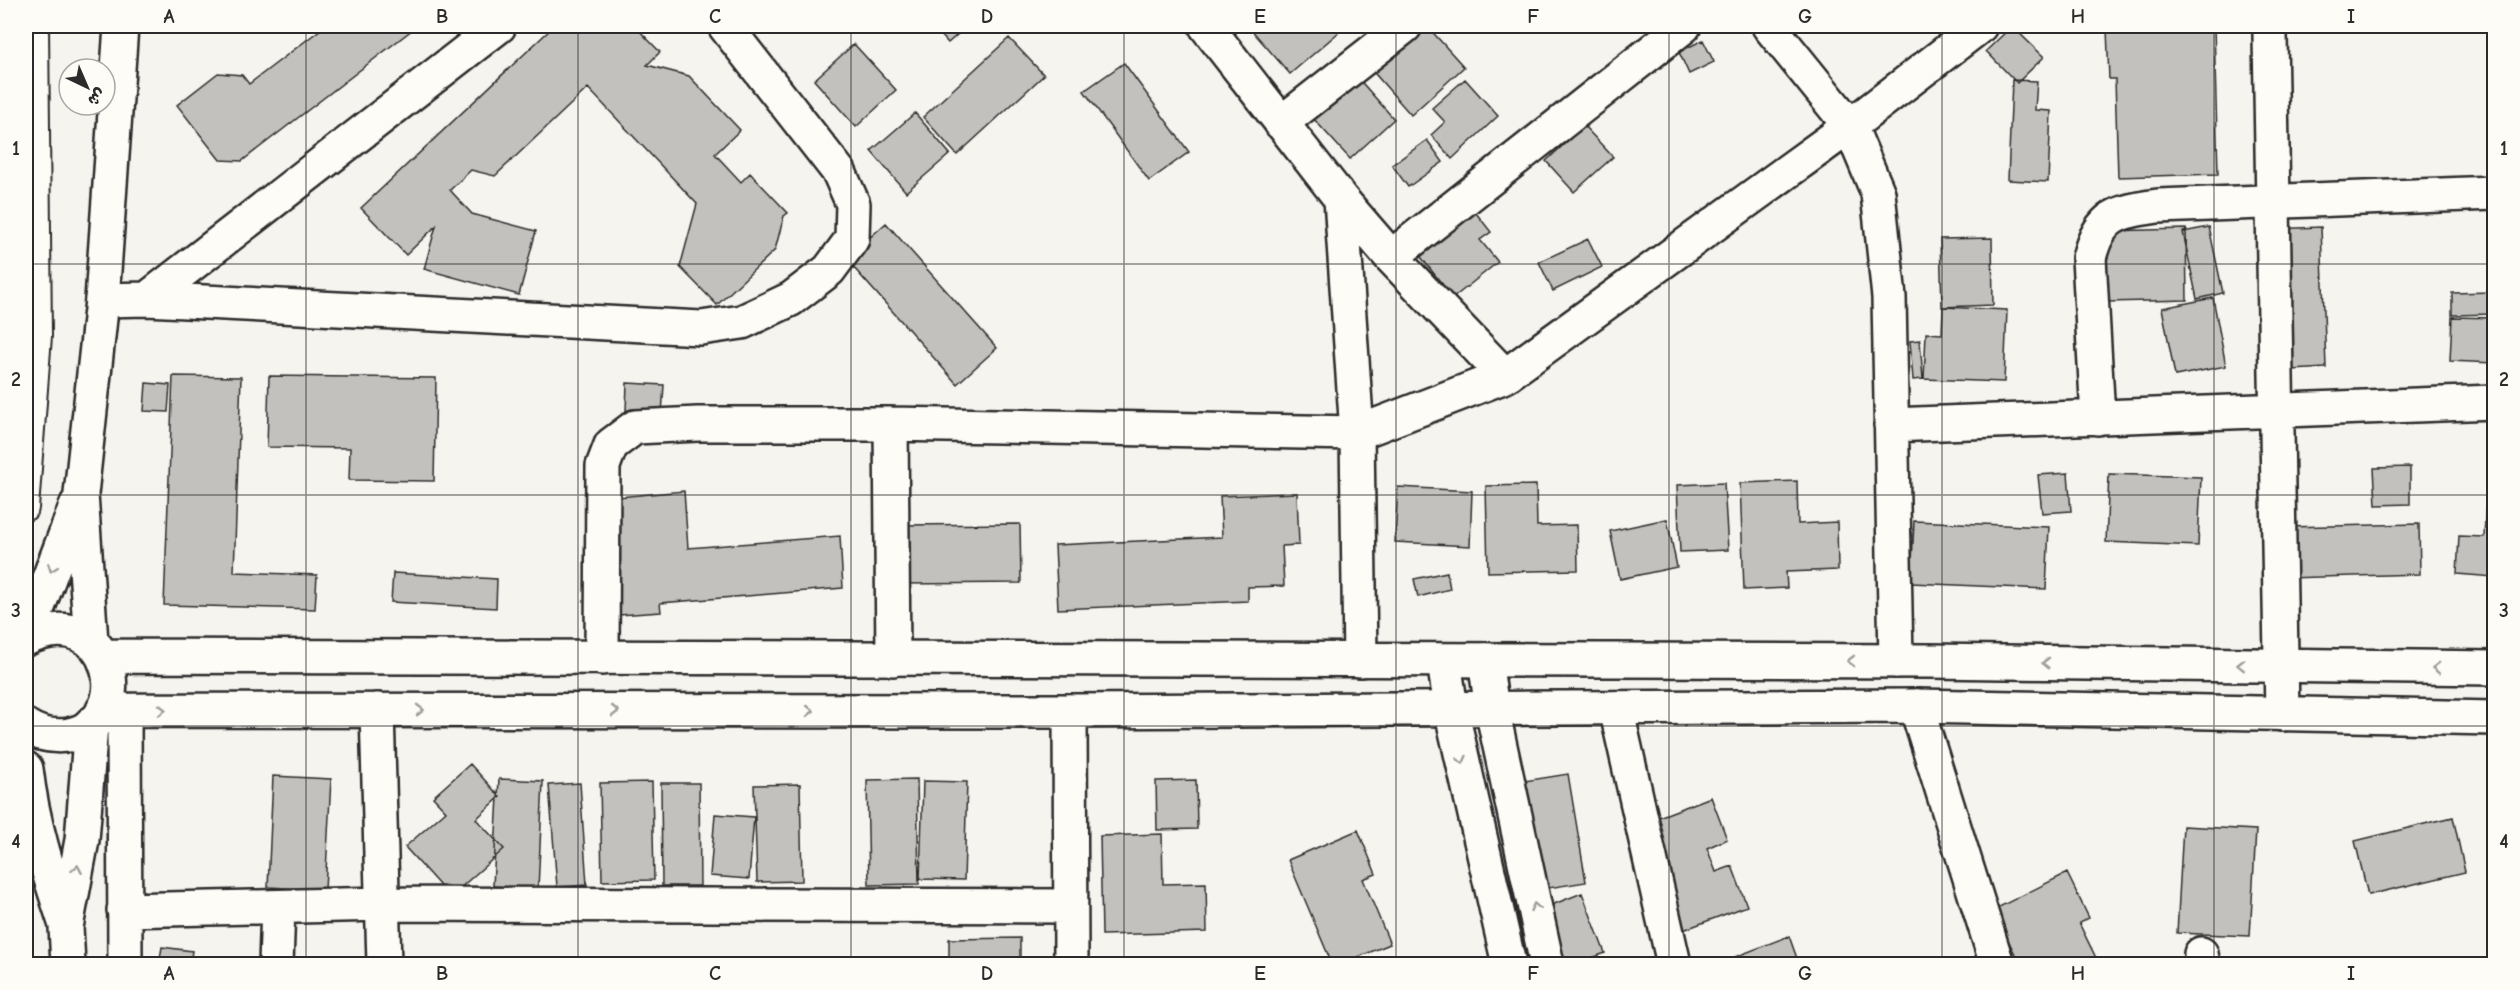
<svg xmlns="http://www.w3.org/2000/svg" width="2520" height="990" font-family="'Comic Neue','Playpen Sans Arabic',sans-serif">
  <rect width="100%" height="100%" fill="#f5f4ef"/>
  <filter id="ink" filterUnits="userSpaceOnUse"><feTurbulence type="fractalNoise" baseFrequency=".0167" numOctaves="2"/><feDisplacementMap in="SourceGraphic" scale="12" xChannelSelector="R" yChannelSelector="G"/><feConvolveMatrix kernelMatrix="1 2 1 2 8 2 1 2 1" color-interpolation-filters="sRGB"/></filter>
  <g filter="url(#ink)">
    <path fill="#c2c1be" stroke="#2b2b2b" stroke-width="1.5" d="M325,26H417L242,161L220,160L177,105L218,73L242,75L249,84Z
      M554,26H635L660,52L647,65L689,76L740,130L715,154L741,182L750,173L788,213L784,216L775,250L717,305L680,267L697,204L588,88L495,176L471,170L450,190L472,214L536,231L519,295L424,269L436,226L406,255L361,208Z
      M933,26H967L948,43Z
      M1248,26H1346L1290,74Z
      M1419,26H1427L1464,67L1411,115L1369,67Z
      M2012,26L2044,57L2017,83L1986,51Z
      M2214,26L2218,174L2118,177L2115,79H2109L2107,29Z
      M1009,38L1044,75L957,155L923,117Z
      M1703,40L1714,62L1689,74L1679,52Z
      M854,44L896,90L856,127L814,80Z
      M1124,63L1189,152L1149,181L1084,91Z
      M1356,76L1394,119L1350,159L1312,117Z
      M1465,79L1498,116L1452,159L1431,135L1445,122L1432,108Z
      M2012,80L2037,81L2035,110L2051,111L2048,182L2008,180Z
      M915,113L950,154L906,192L871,151Z
      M1584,126L1613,157L1574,192L1546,161Z
      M1427,140L1443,162L1408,187L1392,165Z
      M1472,208L1491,232L1480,240L1498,262L1453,298L1417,252Z
      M886,223L997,348L957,384L846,259Z
      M2209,227L2223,293L2197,299L2183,232Z
      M2321,227L2326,368L2275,371L2270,229Z
      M2186,229L2187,300L2107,302V231Z
      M1992,238L1993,305L1942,307L1940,239Z
      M1588,239L1602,267L1553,291L1539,262Z
      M2494,292V314L2452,315V293Z
      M2213,298L2226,366L2175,376L2162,308Z
      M1943,307L2007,310L2004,382L1924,379L1926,333L1942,334Z
      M2452,317L2494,318V363L2450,361Z
      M1920,340L1923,379L1913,380L1910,341Z
      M173,376L241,377L234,572L317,575L315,609L164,605Z
      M269,376L436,378L434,481L349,480L350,448L267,447Z
      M146,383L170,385L168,412L144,411Z
      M627,383L664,385L662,414L626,411Z
      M2410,467V504L2376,505L2374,468Z
      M2068,473L2071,511L2042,513L2038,475Z
      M2109,474L2201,477L2198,546L2106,542Z
      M2487,480H2494V577L2457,574L2459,536L2484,537Z
      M1797,481L1798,524L1837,522L1838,570L1786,572L1787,588L1744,590L1740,483Z
      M1724,483L1728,550L1680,552L1677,485Z
      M1536,485L1537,526L1577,525L1578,570L1488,572L1486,486Z
      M1398,487L1472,491L1470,546L1395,542Z
      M684,491L688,548L840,536L843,588L660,603L661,612L605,616L595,499Z
      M1297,493L1299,545L1282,546L1284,586L1248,587V601L1058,609L1055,545L1222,537L1220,496Z
      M1667,519L1677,567L1620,579L1610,531Z
      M1914,521L2049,527L2046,589L1911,583Z
      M1020,524L1021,583L902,584L901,525Z
      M2419,524L2420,574L2287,578L2286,527Z
      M1447,572L1450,589L1418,597L1414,579Z
      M393,573L497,579L496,608L391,602Z
      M470,764L500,797L476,819L504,849L450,897L405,847L446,811L433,797Z
      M1568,774L1586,882L1530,891L1512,783Z
      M273,776L331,779L325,890L268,887Z
      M499,779L543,781L538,889L493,886Z
      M917,779L919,884L869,885L867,780Z
      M1196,780L1197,829L1157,830L1156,781Z
      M923,781L967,782L964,880L920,879Z
      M652,782L654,880L602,881L600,783Z
      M580,783L587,885L557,887L549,785Z
      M661,783H699L700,886H662Z
      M800,784L802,881L757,882L754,785Z
      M1711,797L1727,839L1707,848L1716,872L1732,866L1747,906L1678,932L1638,825Z
      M715,814L754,817L749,879L710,876Z
      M2453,817L2465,872L2368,895L2355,841Z
      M2183,826L2256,830L2250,936L2177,933Z
      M1358,830L1376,874L1363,879L1390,944L1341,964H1332L1288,860Z
      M1162,834L1163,884L1206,883L1207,932L1102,935L1100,836Z
      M2067,873L2089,918L2079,923L2099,964H2020L1993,910Z
      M1582,893L1605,953L1576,964H1559L1539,910Z
      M1789,936L1799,964H1717Z
      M1020,938V964H949V939Z
      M162,947L192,951L190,964H195H159Z"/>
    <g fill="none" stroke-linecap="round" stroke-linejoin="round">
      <defs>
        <path id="service" d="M26,508L39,336L36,26"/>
        <path id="minor" d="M1206,26L1341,199L1391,257L1505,376
          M1769,26L1850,126L1878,193L1889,297L1896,661
          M2270,35L2282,714
          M1281,123L1405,26
          M1341,199L1357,433L1360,660
          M1391,257L1684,26
          M147,299L499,26
          M102,300L147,299L701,328L742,322L791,299L829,270L852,239L853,204L839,172L725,26
          M2098,418L2089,258C2100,214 2118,212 2158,206L2494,193
          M891,424L893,659
          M1891,425L2494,402
          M602,658L603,466L611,445L635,427L698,424H891L1357,433L1505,376L1850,126L1980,26
          M1485,660L1492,709L1547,964
          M1444,661L1451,709L1509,964
          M1916,706L1997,964
          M1616,708L1674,964
          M124,710L125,964
          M377,710L384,964
          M1070,711L1071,964
          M124,910L383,904L1070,906
          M2201,954L2203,964
          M276,964L278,907"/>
        <path id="secondary" d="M26,639C113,597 140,722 69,735C53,737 39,735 26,726
          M26,639L77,504
          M91,642L81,494L102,300L121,26
          M103,656L1930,661L2494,668
          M103,710L1070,711L1916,706L2494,718"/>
        <path id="primary" d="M26,769C32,822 48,871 65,922
          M68,964L66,927L82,840L91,724"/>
      </defs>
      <use href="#service" stroke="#2b2b2b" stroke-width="28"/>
      <use href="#minor" stroke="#2b2b2b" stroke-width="38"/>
      <use href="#secondary" stroke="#2b2b2b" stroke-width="38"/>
      <use href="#primary" stroke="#2b2b2b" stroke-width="38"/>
      <use href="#service" stroke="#fdfcf7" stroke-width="24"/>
      <use href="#minor" stroke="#fdfcf7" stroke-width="33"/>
      <use href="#secondary" stroke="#fdfcf7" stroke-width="33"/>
      <use href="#primary" stroke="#fdfcf7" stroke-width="33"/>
    </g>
    <defs><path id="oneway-chevron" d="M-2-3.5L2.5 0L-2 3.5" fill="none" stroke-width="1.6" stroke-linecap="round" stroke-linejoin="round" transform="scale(1.5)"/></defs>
    <g stroke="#9e9e9b">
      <use href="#oneway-chevron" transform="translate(52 568) rotate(111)"/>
      <use href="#oneway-chevron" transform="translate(1851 661) rotate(-180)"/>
      <use href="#oneway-chevron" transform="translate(2046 663) rotate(-179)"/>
      <use href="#oneway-chevron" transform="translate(2241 665) rotate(-179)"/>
      <use href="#oneway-chevron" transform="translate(2436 668) rotate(-179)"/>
      <use href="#oneway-chevron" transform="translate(162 710)"/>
      <use href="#oneway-chevron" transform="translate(420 710)"/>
      <use href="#oneway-chevron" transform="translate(615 711)"/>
      <use href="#oneway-chevron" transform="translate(810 711)"/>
      <use href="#oneway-chevron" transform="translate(1462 760) rotate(77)"/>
      <use href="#oneway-chevron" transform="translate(77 869) rotate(-80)"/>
      <use href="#oneway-chevron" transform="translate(1535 907) rotate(-102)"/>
    </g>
  </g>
  <path fill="none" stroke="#2b2b2b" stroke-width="1.5" stroke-opacity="0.55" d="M306,26V964M578,26V964M851,26V964M1124,26V964M1396,26V964M1669,26V964M1942,26V964M2214,26V964M26,264H2494M26,495H2494M26,726H2494"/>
  <rect width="2520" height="990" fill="none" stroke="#fdfcf7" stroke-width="66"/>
  <g transform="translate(87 87) rotate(136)"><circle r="28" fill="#fdfcf7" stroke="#a9a8a5" stroke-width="1.5"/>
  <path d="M0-4.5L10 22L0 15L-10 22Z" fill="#2b2b2b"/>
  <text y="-9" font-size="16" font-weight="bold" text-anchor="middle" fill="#2b2b2b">ش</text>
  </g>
  <rect x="33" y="33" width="2454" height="924" fill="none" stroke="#2b2b2b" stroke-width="2"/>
  <g font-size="20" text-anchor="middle" font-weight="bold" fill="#2b2b2b">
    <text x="169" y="23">A</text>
    <text x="442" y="23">B</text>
    <text x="715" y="23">C</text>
    <text x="987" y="23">D</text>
    <text x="1260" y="23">E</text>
    <text x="1533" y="23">F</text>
    <text x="1805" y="23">G</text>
    <text x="2078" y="23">H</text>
    <text x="2351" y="23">I</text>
    <text x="16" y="155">1</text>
    <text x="2504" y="155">1</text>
    <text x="16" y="386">2</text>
    <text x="2504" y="386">2</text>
    <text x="16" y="617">3</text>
    <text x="2504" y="617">3</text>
    <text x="16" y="848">4</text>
    <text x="2504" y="848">4</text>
    <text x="169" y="980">A</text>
    <text x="442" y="980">B</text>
    <text x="715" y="980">C</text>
    <text x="987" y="980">D</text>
    <text x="1260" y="980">E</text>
    <text x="1533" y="980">F</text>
    <text x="1805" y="980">G</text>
    <text x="2078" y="980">H</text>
    <text x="2351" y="980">I</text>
  </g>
</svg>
